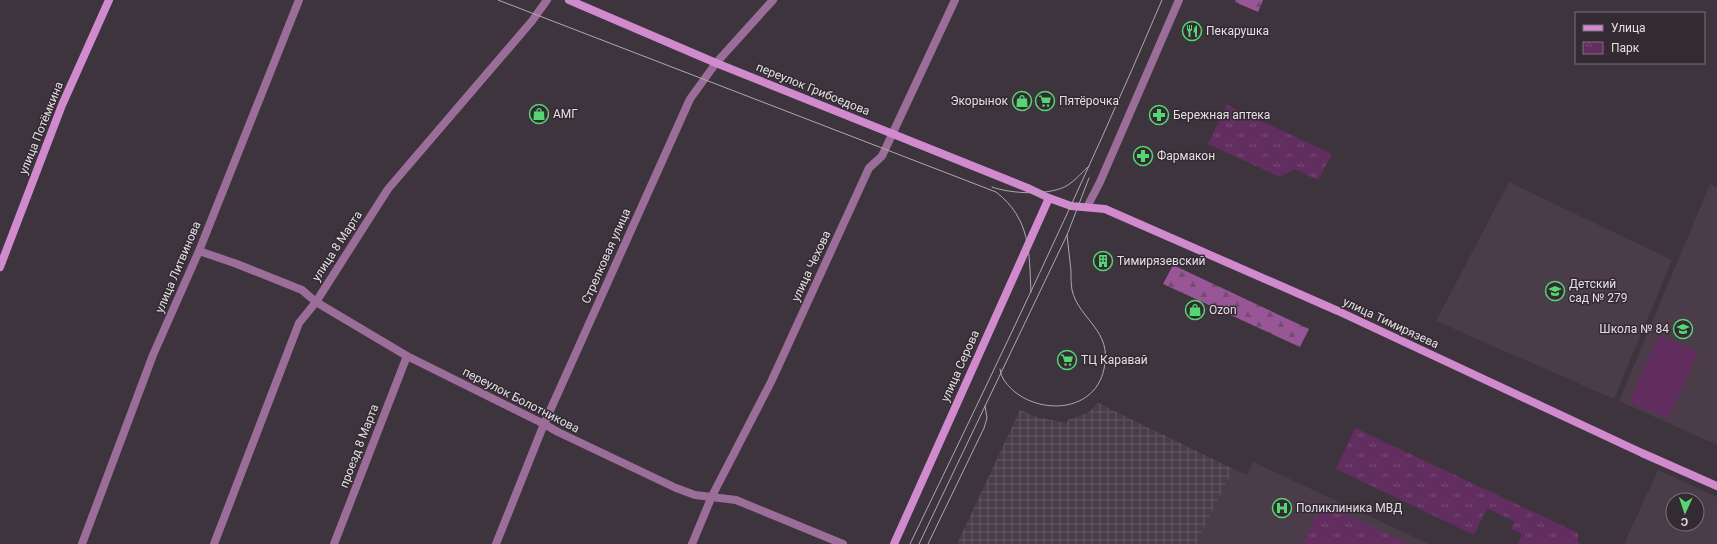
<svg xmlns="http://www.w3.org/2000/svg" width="1717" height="544" font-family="Roboto,sans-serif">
  <defs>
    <pattern id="industrial-grid" width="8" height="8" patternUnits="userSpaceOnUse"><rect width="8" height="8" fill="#4a3c49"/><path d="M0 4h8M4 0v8" fill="none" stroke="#645863"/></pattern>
    <pattern id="forest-firs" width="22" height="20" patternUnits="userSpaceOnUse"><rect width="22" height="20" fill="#995697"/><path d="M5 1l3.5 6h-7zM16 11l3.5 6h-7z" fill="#734d72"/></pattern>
    <pattern id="park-tufts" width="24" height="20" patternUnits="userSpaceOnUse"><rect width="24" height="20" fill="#622e60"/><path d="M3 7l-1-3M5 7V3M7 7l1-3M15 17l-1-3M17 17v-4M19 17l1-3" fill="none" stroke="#784c77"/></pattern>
  </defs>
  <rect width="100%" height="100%" fill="#3d343d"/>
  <path fill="#4a3c49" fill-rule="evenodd" d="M1509,182L1672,260L1614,399L1436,321Z
    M1710,184L1717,187V445L1619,401Z
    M1253,462L1262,466L1429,544H1201V542L1198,540L1233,469L1247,475Z
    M1658,470L1717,497V544H1624ZM1673,500H1697V524H1673Z"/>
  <path fill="url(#industrial-grid)" d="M1098,403L1233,469L1198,540L1202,542L1201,544H957L1020,410L1037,417L1066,423L1069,419L1077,417L1089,412Z"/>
  <path fill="#622e60" d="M1659,335L1698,352L1668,419L1629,402Z"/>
  <path fill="url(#forest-firs)" d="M1236,0H1263L1258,12L1235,2Z
    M1173,265L1309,329L1300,347L1163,284Z"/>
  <path fill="url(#park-tufts)" d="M1227,105L1332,154L1318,180L1295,169L1280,177L1208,144Z
    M1355,428L1578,533V542L1581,544H1518L1522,534L1511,529L1514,521L1487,508L1474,535L1336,469Z
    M1321,503L1410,544H1303Z"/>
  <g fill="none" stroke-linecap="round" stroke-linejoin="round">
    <path stroke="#9b6e99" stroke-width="8" d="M1087,207L1100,182L1179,0
      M199,251L237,264L302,290L316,302L407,356L544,424L558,432L676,488L695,495L736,500L843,544
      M82,544L153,355L199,251L299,0
      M214,544L299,323L316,302L388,189L532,21L547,0
      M334,544L407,356
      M496,544L544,424L690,99L716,63L773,0
      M692,544L712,496L771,382L869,168L882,156L955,0"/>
    <path stroke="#d28acf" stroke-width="8" d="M569,0L716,63L1030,189L1049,198L1071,206L1105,209L1338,311L1642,453L1717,486
      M0,267L62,105L109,0
      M894,544L1049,198"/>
    <path stroke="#afa8af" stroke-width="1" d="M498,0L996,192C1031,219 1029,252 1031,292
      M992,187C1011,194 1051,196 1068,185C1076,180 1082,172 1089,166
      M1000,369C1001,379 1008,386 1015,392C1044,415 1095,411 1104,369C1113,330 1079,320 1072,290C1071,284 1071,277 1071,271C1070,259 1068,247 1067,235
      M910,544C997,364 1084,184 1162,0
      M919,544L1067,235L1089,178
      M928,544L984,428L987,418L985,406"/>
  </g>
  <defs>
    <symbol id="restaurant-ring" viewBox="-11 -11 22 22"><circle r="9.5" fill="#332a32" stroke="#54d672" stroke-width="1.5"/><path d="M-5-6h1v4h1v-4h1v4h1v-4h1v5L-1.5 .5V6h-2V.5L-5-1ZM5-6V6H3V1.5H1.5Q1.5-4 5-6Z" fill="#54d672"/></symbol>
    <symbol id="shop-ring" viewBox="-11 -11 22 22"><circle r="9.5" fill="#332a32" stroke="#54d672" stroke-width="1.5"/><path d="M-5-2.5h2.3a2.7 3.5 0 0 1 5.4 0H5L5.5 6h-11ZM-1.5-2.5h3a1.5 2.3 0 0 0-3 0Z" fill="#54d672"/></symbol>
    <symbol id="supermarket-ring" viewBox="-11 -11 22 22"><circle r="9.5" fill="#332a32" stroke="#54d672" stroke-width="1.5"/><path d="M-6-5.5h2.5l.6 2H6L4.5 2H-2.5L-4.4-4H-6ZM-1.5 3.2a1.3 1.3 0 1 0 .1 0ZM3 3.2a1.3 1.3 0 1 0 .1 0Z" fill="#54d672"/></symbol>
    <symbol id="pharmacy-ring" viewBox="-11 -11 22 22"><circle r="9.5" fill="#332a32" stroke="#54d672" stroke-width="1.5"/><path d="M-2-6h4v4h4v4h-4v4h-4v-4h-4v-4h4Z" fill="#54d672"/></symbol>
    <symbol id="building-ring" viewBox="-11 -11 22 22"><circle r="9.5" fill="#332a32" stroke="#54d672" stroke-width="1.5"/><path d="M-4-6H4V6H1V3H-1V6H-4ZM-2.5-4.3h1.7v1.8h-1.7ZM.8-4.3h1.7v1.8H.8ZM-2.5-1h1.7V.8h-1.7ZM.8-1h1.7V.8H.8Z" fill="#54d672"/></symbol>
    <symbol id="school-ring" viewBox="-11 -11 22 22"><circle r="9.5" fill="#332a32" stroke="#54d672" stroke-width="1.5"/><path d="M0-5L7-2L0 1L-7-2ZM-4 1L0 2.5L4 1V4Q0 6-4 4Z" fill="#54d672"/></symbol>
    <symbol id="hospital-ring" viewBox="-11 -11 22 22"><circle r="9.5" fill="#332a32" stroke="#54d672" stroke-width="1.5"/><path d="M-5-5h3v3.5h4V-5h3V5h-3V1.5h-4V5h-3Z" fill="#54d672"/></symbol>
  </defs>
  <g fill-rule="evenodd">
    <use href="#restaurant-ring" x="1181" y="20" width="22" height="22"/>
    <use href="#shop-ring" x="1011" y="90" width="22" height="22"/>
    <use href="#supermarket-ring" x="1034" y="90" width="22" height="22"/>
    <use href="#shop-ring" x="528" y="103" width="22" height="22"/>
    <use href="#pharmacy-ring" x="1148" y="104" width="22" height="22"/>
    <use href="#pharmacy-ring" x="1132" y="145" width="22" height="22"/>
    <use href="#building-ring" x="1092" y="250" width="22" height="22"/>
    <use href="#school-ring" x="1544" y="280" width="22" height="22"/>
    <use href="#shop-ring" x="1184" y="299" width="22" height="22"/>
    <use href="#school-ring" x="1672" y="318" width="22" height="22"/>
    <use href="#supermarket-ring" x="1056" y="349" width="22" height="22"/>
    <use href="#hospital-ring" x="1271" y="497" width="22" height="22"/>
  </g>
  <g text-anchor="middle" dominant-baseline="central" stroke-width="3" stroke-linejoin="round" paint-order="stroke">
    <g font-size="12" fill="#e5dfe5" stroke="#332a32" text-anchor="start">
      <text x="1206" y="31">Пекарушка</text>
      <text x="1008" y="101" text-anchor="end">Экорынок</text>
      <text x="1059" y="101">Пятёрочка</text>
      <text x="553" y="114">АМГ</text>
      <text x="1173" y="115">Бережная аптека</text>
      <text x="1157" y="156">Фармакон</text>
      <text x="1117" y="261">Тимирязевский</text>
      <text x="1569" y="284">Детский<tspan x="1569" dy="14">сад № 279</tspan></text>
      <text x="1209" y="310">Ozon</text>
      <text x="1669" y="329" text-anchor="end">Школа № 84</text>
      <text x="1081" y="360">ТЦ Каравай</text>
      <text x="1296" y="508">Поликлиника МВД</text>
    </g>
    <g font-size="12" fill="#e5dfe5" stroke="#332a32">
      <text transform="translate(813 89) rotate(22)">переулок Грибоедова</text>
      <text transform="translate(41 128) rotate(-68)">улица Потёмкина</text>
      <text transform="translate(337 246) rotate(-57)">улица 8 Марта</text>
      <text transform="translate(606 256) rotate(-66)">Стрелковая улица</text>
      <text transform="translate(811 266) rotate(-65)">улица Чехова</text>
      <text transform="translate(178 267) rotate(-67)">улица Литвинова</text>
      <text transform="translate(1391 323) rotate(25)">улица Тимирязева</text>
      <text transform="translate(960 366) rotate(-66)">улица Серова</text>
      <text transform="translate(521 400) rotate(27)">переулок Болотникова</text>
      <text transform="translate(359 446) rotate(-69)">проезд 8 Марта</text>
    </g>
  </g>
  <rect x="1575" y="12" width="130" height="52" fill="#332a32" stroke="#7a727a"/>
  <rect x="1583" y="25" width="20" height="6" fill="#d28acf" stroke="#7a727a"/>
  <text x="1611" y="32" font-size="12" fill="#e5dfe5">Улица</text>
  <rect x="1583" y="42" width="20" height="12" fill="url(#park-tufts)" stroke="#7a727a"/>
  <text x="1611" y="52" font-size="12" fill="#e5dfe5">Парк</text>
  <g transform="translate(1685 512) rotate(183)"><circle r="19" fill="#332a32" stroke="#7a727a"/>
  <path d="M0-3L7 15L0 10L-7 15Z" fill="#54d672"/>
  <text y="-6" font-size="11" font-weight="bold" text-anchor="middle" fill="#e5dfe5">С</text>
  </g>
</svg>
